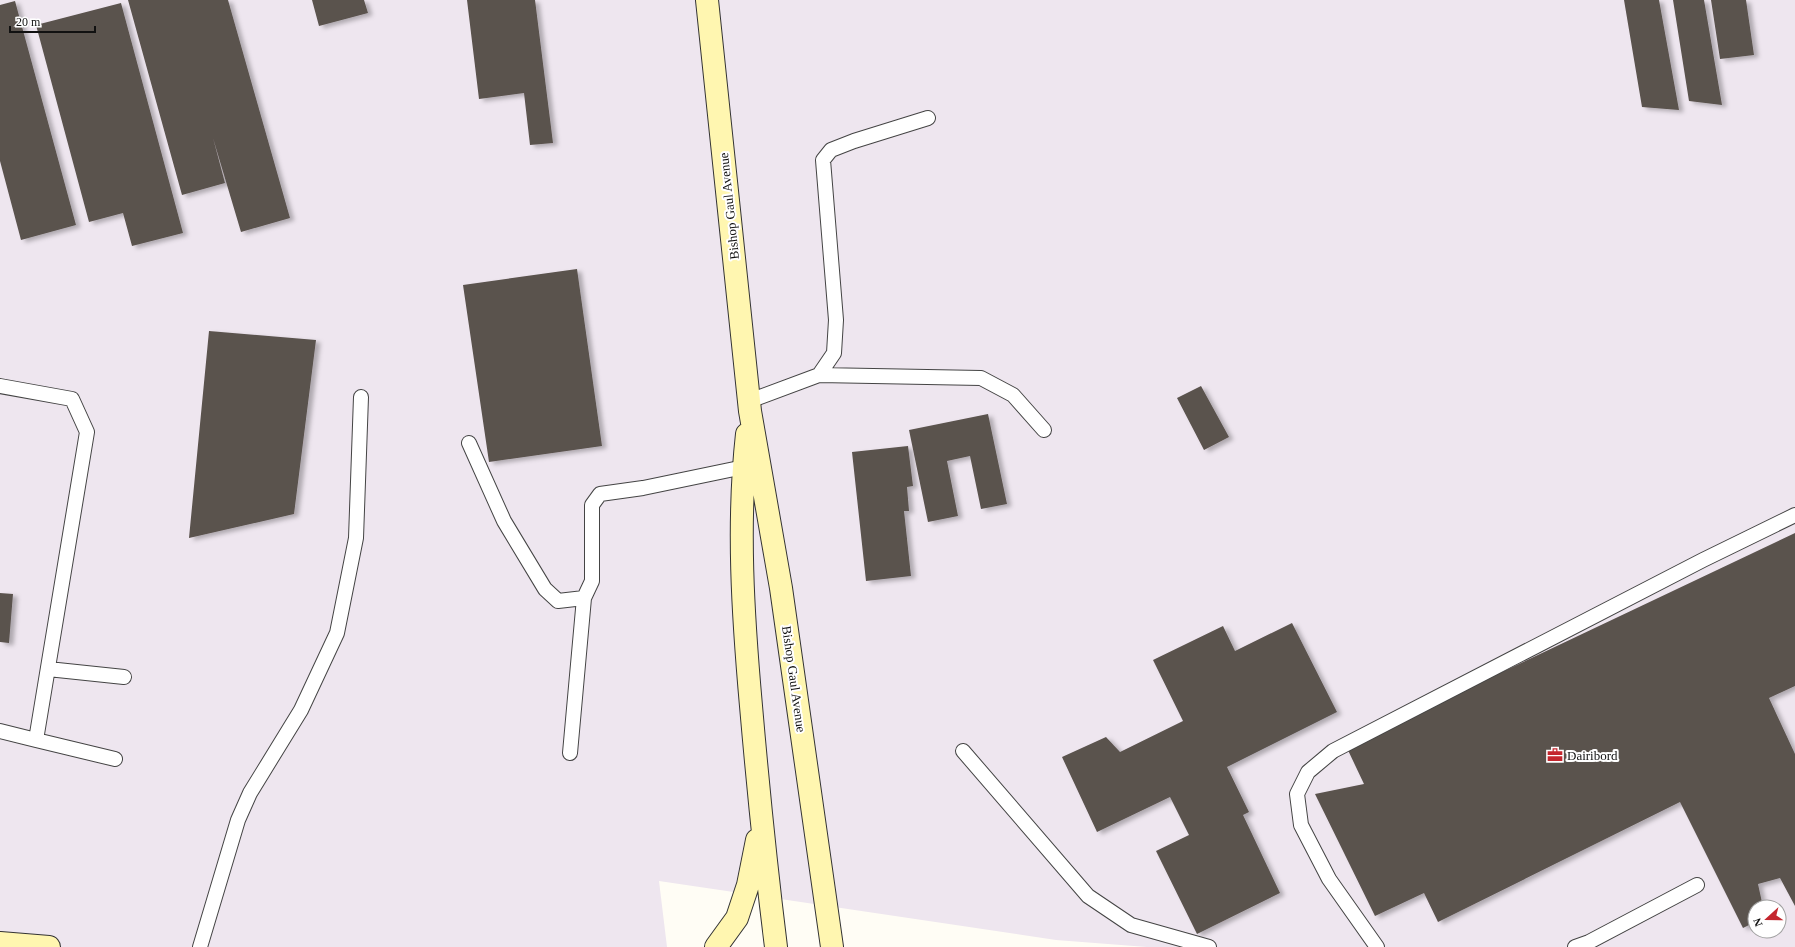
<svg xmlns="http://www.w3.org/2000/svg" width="1795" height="947" font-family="'Times New Roman',serif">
  <defs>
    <filter id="shadow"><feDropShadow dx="4.5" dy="2.5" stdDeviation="2" flood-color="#0004"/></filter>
  </defs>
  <rect width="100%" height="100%" fill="#fffdf5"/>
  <path fill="#eee6ef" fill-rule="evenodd" d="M0,0H1795V947H1147L1056,940L659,881L667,947H0ZM1755,907H1779V931H1755Z"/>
  <path fill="#5a524d" filter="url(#shadow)" d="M128,0H228L290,218L241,232L213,138L225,183L182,195Z
    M312,0H364L368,13L319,26Z
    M467,0H535L553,143L530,145L524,93L479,99Z
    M1624,0H1659L1679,110L1642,107Z
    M1673,0H1704L1722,105L1689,101Z
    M1711,0H1746L1754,55L1720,59Z
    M15,1L76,225L21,240L0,161V5Z
    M121,3L183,233L132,246L123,213L89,222L36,25Z
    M577,269L602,446L489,462L463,285Z
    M209,331L316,340L294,514L189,538Z
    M1201,386L1229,437L1204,450L1177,398Z
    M988,414L1007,504L981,509L970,456L947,461L958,516L928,522L909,430Z
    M908,446L913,486L907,487L909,511H904L911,576L866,581L852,452Z
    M1795,533V686L1769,698L1795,754V906L1780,878L1758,884L1763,907H1755V922L1743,928L1680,802L1438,922L1424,893L1375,916L1315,794L1364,784L1346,746Z
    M0,593L13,594L9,643L0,642Z
    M1292,623L1337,712L1227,767L1249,812L1243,815L1280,893L1197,934L1156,851L1189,835L1170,797L1097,832L1062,757L1106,737L1120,752L1183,721L1153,660L1223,626L1235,651Z"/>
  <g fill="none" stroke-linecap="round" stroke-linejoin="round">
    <defs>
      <path id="lane" d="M819,375L981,378L1013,395L1044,430
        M0,386L72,399L87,432L36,740L115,759
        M749,401L819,375L834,353L836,320L823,160L831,150L854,141L928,118
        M469,443L504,521L545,589L558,601L584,598
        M48,669L124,677
        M0,731L36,740
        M963,751L1088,896L1131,925L1209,947
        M570,753L584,598L592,581V505L600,494L643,488L744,467
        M200,947L238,820L250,793L301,710L337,633L356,538L361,397
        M1377,947L1329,879L1301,825L1297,794L1308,772L1333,751L1703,560L1795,515
        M1575,947L1589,942L1697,885"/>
      <path id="secondary" d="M707,0L750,411L781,588L832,947
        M747,434C737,524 743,616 751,706C758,787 766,867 776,947
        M0,943L49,947
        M716,947L737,918L748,885L757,840"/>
    </defs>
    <use href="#lane" stroke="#444" stroke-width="16"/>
    <use href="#secondary" stroke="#333" stroke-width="24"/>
    <use href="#lane" stroke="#fff" stroke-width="14"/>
    <use href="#secondary" stroke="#fff6b0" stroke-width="22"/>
  </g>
  <defs>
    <symbol id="office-bare" viewBox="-9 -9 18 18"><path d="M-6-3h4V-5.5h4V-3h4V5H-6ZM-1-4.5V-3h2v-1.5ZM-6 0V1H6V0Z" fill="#c4262e" stroke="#fff" stroke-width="2.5" paint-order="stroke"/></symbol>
  </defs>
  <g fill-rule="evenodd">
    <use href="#office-bare" x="1544" y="744" width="22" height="22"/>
  </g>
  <g text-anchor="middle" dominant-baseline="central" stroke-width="4" stroke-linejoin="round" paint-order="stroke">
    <g font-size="13" fill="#111" stroke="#fff">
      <text transform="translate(729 206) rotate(-96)">Bishop Gaul Avenue</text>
      <text transform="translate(794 679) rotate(82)">Bishop Gaul Avenue</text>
    </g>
    <g font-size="13" fill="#111" stroke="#fff" text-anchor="start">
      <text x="1567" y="755">Dairibord</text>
    </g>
  </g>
  <g transform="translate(1767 919) rotate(249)"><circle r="19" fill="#ffffff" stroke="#a0a0a0"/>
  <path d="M0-3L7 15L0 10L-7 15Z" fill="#c4262e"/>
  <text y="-6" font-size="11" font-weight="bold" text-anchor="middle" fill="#111111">N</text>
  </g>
  <path d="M10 26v6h85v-6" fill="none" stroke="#111111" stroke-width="2"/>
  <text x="16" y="26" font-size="12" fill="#111111" stroke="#ffffff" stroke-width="3" paint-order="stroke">20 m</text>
</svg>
